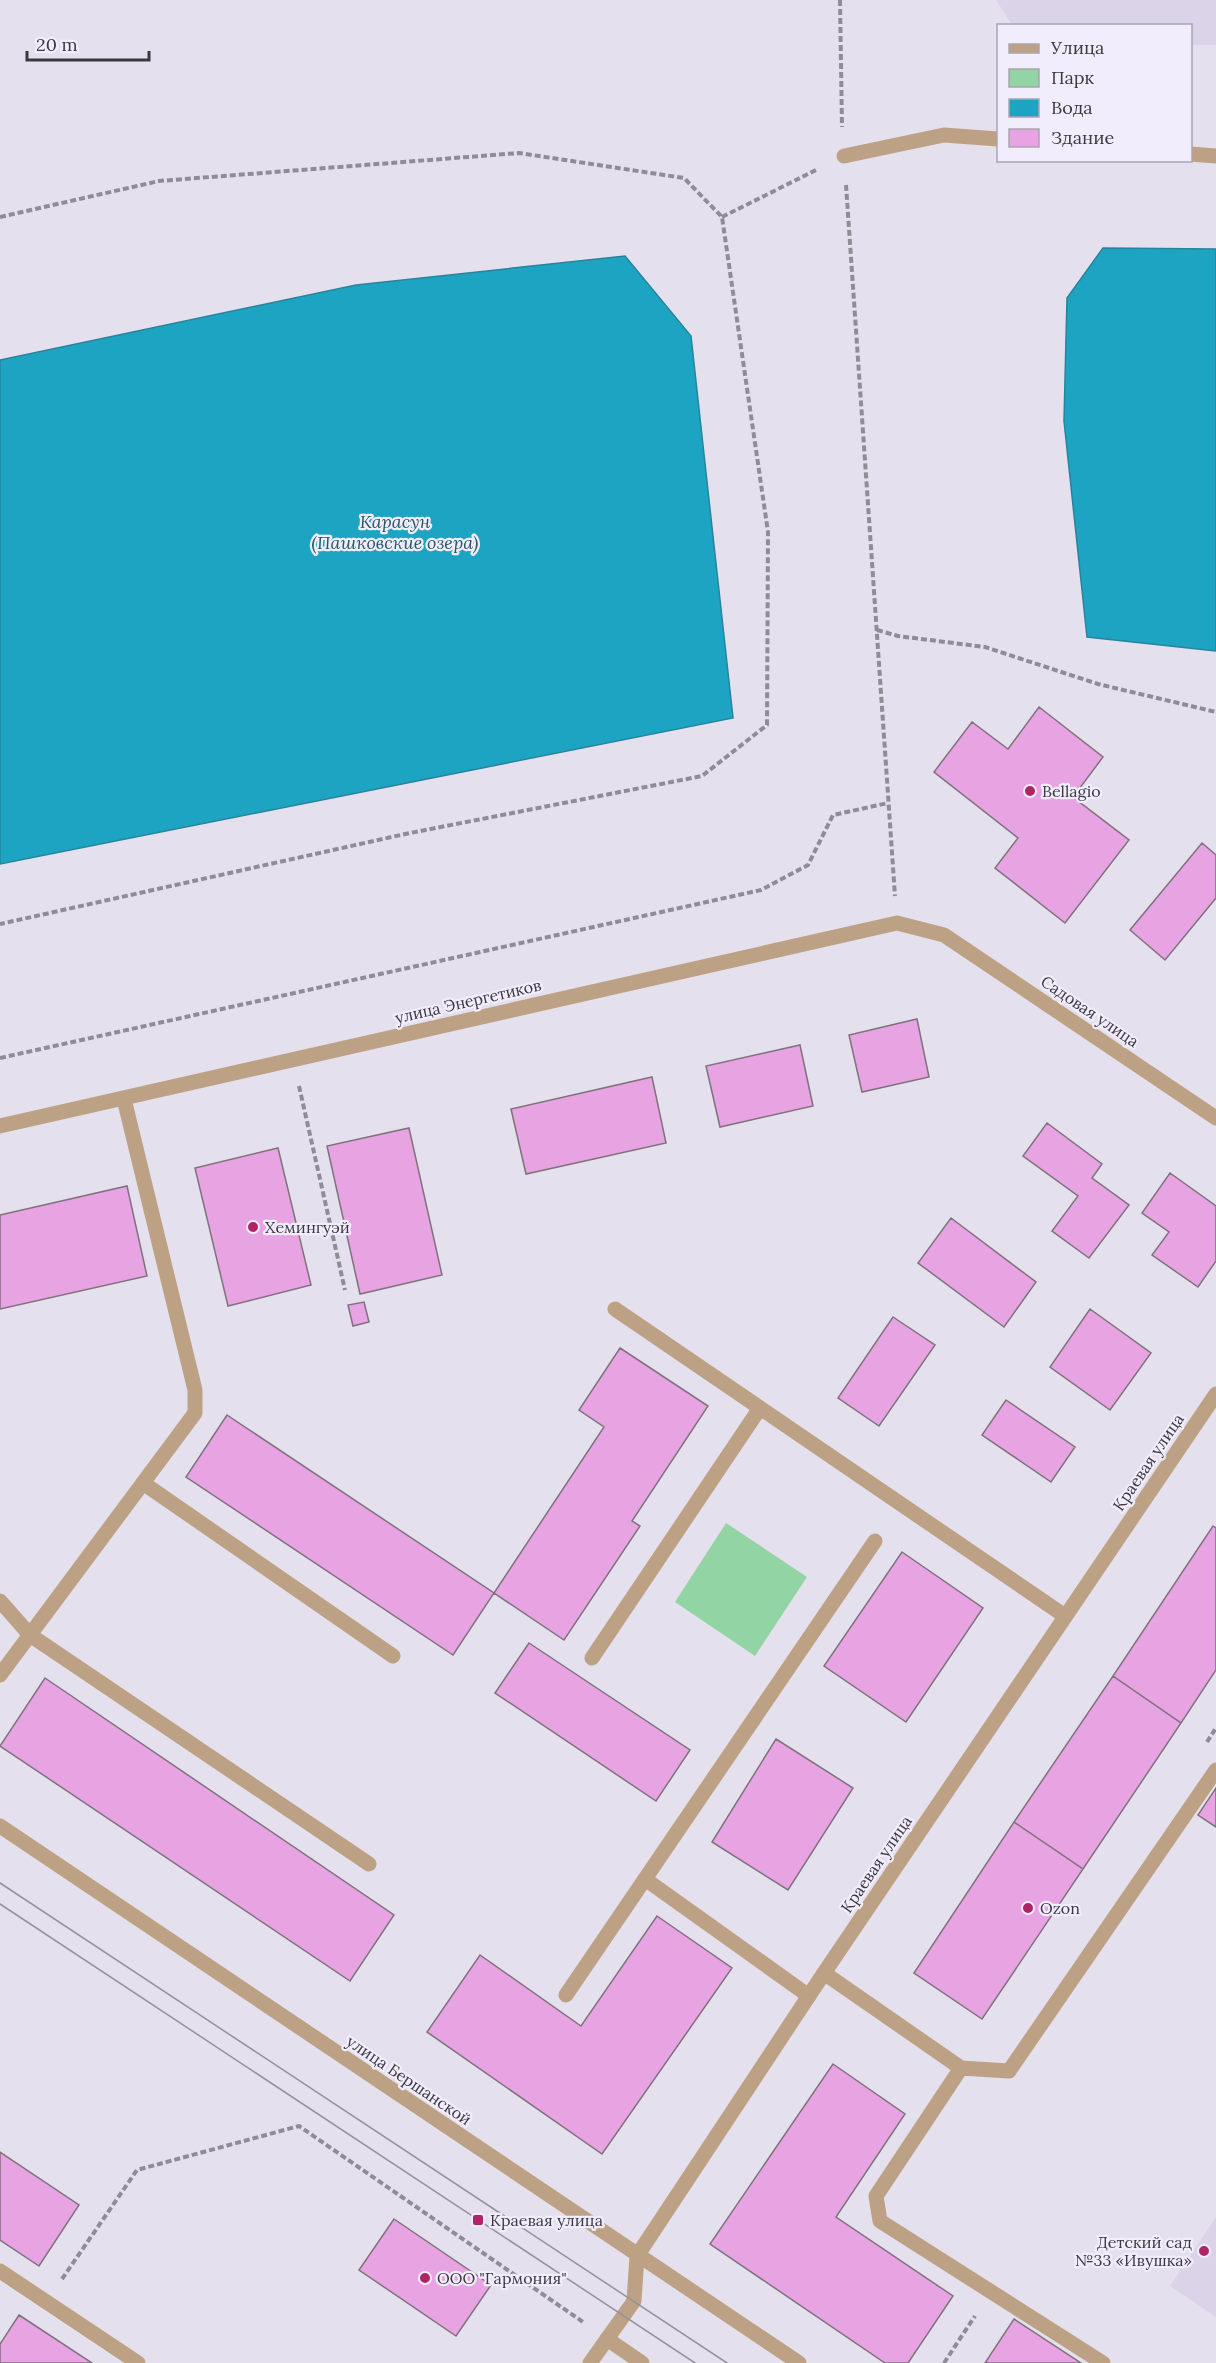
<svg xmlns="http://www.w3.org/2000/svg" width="1216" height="2363" font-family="Lora,serif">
  <rect width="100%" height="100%" fill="#e5e0ee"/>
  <path fill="#dbd4e9" d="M996,0H1216V45H1191L1190,26L1012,25Z
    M1216,2217V2317L1170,2286Z"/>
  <path fill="#93d4a5" d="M726,1523L807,1577L755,1656L675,1602Z"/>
  <path fill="#1ea4c3" stroke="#27849b" stroke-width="1.5" d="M1103,248L1216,249V651L1087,637L1064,421L1067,298Z
    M625,256L691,336L733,718L0,864V360L356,285Z"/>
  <path fill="#e8a3e2" stroke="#7e727c" stroke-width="1.5" d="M1039,707L1103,757L1073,797L1129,840L1065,923L995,868L1018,838L934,772L972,722L1008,749Z
    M1202,843L1216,855V898L1165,960L1130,930Z
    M917,1019L929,1077L862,1092L849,1035Z
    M800,1045L813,1106L720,1127L706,1066Z
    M652,1077L666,1143L526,1174L511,1109Z
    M1047,1123L1102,1164L1092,1178L1129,1205L1089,1258L1052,1231L1078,1196L1023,1156Z
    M409,1128L442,1275L360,1294L327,1146Z
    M278,1148L311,1285L228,1306L195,1168Z
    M1170,1173L1216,1206V1261L1198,1287L1152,1255L1169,1232L1142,1213Z
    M127,1186L147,1276L0,1309V1215Z
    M951,1218L1036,1282L1004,1327L918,1263Z
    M364,1302L369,1322L353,1326L348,1305Z
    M1090,1309L1151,1353L1110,1410L1050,1367Z
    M893,1317L935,1345L879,1426L838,1398Z
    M620,1348L708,1406L632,1521L640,1526L564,1640L494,1593L604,1427L579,1410Z
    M1006,1400L1075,1447L1051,1482L982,1435Z
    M227,1415L494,1593L453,1655L186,1477Z
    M1213,1526L1216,1528V1670L1181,1723L1113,1676Z
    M902,1552L983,1608L906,1722L824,1666Z
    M529,1643L690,1750L656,1801L495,1693Z
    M1113,1676L1181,1723L1083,1869L1014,1822Z
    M45,1678L394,1915L350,1981L0,1746Z
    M776,1739L853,1788L788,1890L712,1842Z
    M1216,1788V1827L1198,1815Z
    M1014,1822L1083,1869L982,2019L914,1973Z
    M657,1916L732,1968L602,2154L427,2032L480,1955L581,2026Z
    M833,2064L905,2114L836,2217L953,2296L908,2363H885L710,2244Z
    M0,2152L79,2205L39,2266L0,2240Z
    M394,2219L491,2285L456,2336L359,2270Z
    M19,2315L92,2363H0V2344Z
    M1014,2319L1081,2363H985Z"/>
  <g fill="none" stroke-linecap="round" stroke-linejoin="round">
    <path stroke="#908c96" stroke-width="4" stroke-dasharray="6 3" stroke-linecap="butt" d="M840,0L842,127
      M846,185L895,896
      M0,217L159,181L519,153L684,178L722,217L768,532L767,725L702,776L405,834L0,924
      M722,217L818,169
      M877,630L898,636L985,647L1098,684L1216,712
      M0,1058L761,890L808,865L833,815L888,803
      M299,1086L345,1290
      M1207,1742L1216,1728
      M62,2279L137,2170L299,2126L583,2322
      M944,2363L975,2316"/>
    <path stroke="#bda184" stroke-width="15" d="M1190,154L1216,156
      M844,156L944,135L998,139
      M615,1309L1065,1616
      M143,1483L393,1656
      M0,1601L30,1635L369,1864
      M592,1658L760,1408
      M0,1675L195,1413V1390L124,1099
      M645,1879L809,1996
      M824,1973L961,2068L876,2196L880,2221L1103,2363
      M566,1995L875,1541
      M961,2068L1009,2071L1216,1770
      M0,2271L138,2363
      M607,2339L642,2363"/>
    <path stroke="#bda184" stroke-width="15" d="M0,1126L897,923L944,935L1216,1118
      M0,1826L799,2363
      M590,2363L634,2301L637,2256L824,1973L1216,1394"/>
    <path stroke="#95919c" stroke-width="1.5" d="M0,1883L727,2363
      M0,1904L695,2363"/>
  </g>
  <g fill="#ad2467" stroke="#f2edfc" stroke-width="2">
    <circle cx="1030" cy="791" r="6"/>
    <circle cx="253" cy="1227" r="6"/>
    <circle cx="1028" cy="1908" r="6"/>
    <rect x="472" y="2214" width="12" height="12" rx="3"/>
    <circle cx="1204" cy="2251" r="6"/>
    <circle cx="425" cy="2278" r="6"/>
  </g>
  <g text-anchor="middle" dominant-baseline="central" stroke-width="4.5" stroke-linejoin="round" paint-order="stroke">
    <g font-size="16" fill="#3b393f" stroke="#f2edfc" text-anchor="start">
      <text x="1042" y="791">Bellagio</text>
      <text x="265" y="1227">Хемингуэй</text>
      <text x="1040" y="1908">Ozon</text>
      <text x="490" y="2220">Краевая улица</text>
      <text x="1192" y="2242" text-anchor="end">Детский сад<tspan x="1192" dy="18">№33 «Ивушка»</tspan></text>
      <text x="437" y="2278">ООО "Гармония"</text>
    </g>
    <g font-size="16" fill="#3b393f" stroke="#f2edfc">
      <text transform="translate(468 1001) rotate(-13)">улица Энергетиков</text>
      <text transform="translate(1090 1011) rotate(34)">Садовая улица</text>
      <text transform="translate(1148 1462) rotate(-56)">Краевая улица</text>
      <text transform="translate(876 1864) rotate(-56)">Краевая улица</text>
      <text transform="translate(409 2080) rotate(34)">улица Бершанской</text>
    </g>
    <g font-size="18" font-style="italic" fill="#255765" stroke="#f2edfc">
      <text x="395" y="521">Карасун<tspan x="395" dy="21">(Пашковские озера)</tspan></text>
    </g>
  </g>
  <rect x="997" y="24" width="195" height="138" fill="#f2edfc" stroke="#a9a5b0" stroke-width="1.5"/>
  <rect x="1009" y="44" width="30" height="9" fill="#bda184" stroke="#a9a5b0" stroke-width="1.5"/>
  <text x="1051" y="54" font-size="18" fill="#3b393f">Улица</text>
  <rect x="1009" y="69" width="30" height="18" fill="#93d4a5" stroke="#a9a5b0" stroke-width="1.5"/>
  <text x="1051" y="84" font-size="18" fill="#3b393f">Парк</text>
  <rect x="1009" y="99" width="30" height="18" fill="#1ea4c3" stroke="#a9a5b0" stroke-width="1.5"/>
  <text x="1051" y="114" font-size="18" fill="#3b393f">Вода</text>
  <rect x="1009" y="129" width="30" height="18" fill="#e8a3e2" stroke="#a9a5b0" stroke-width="1.5"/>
  <text x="1051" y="144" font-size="18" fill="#3b393f">Здание</text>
  <path d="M27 51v9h122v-9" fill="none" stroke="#3b393f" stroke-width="3"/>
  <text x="36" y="51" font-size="18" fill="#3b393f" stroke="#f2edfc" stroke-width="4.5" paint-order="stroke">20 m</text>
</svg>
